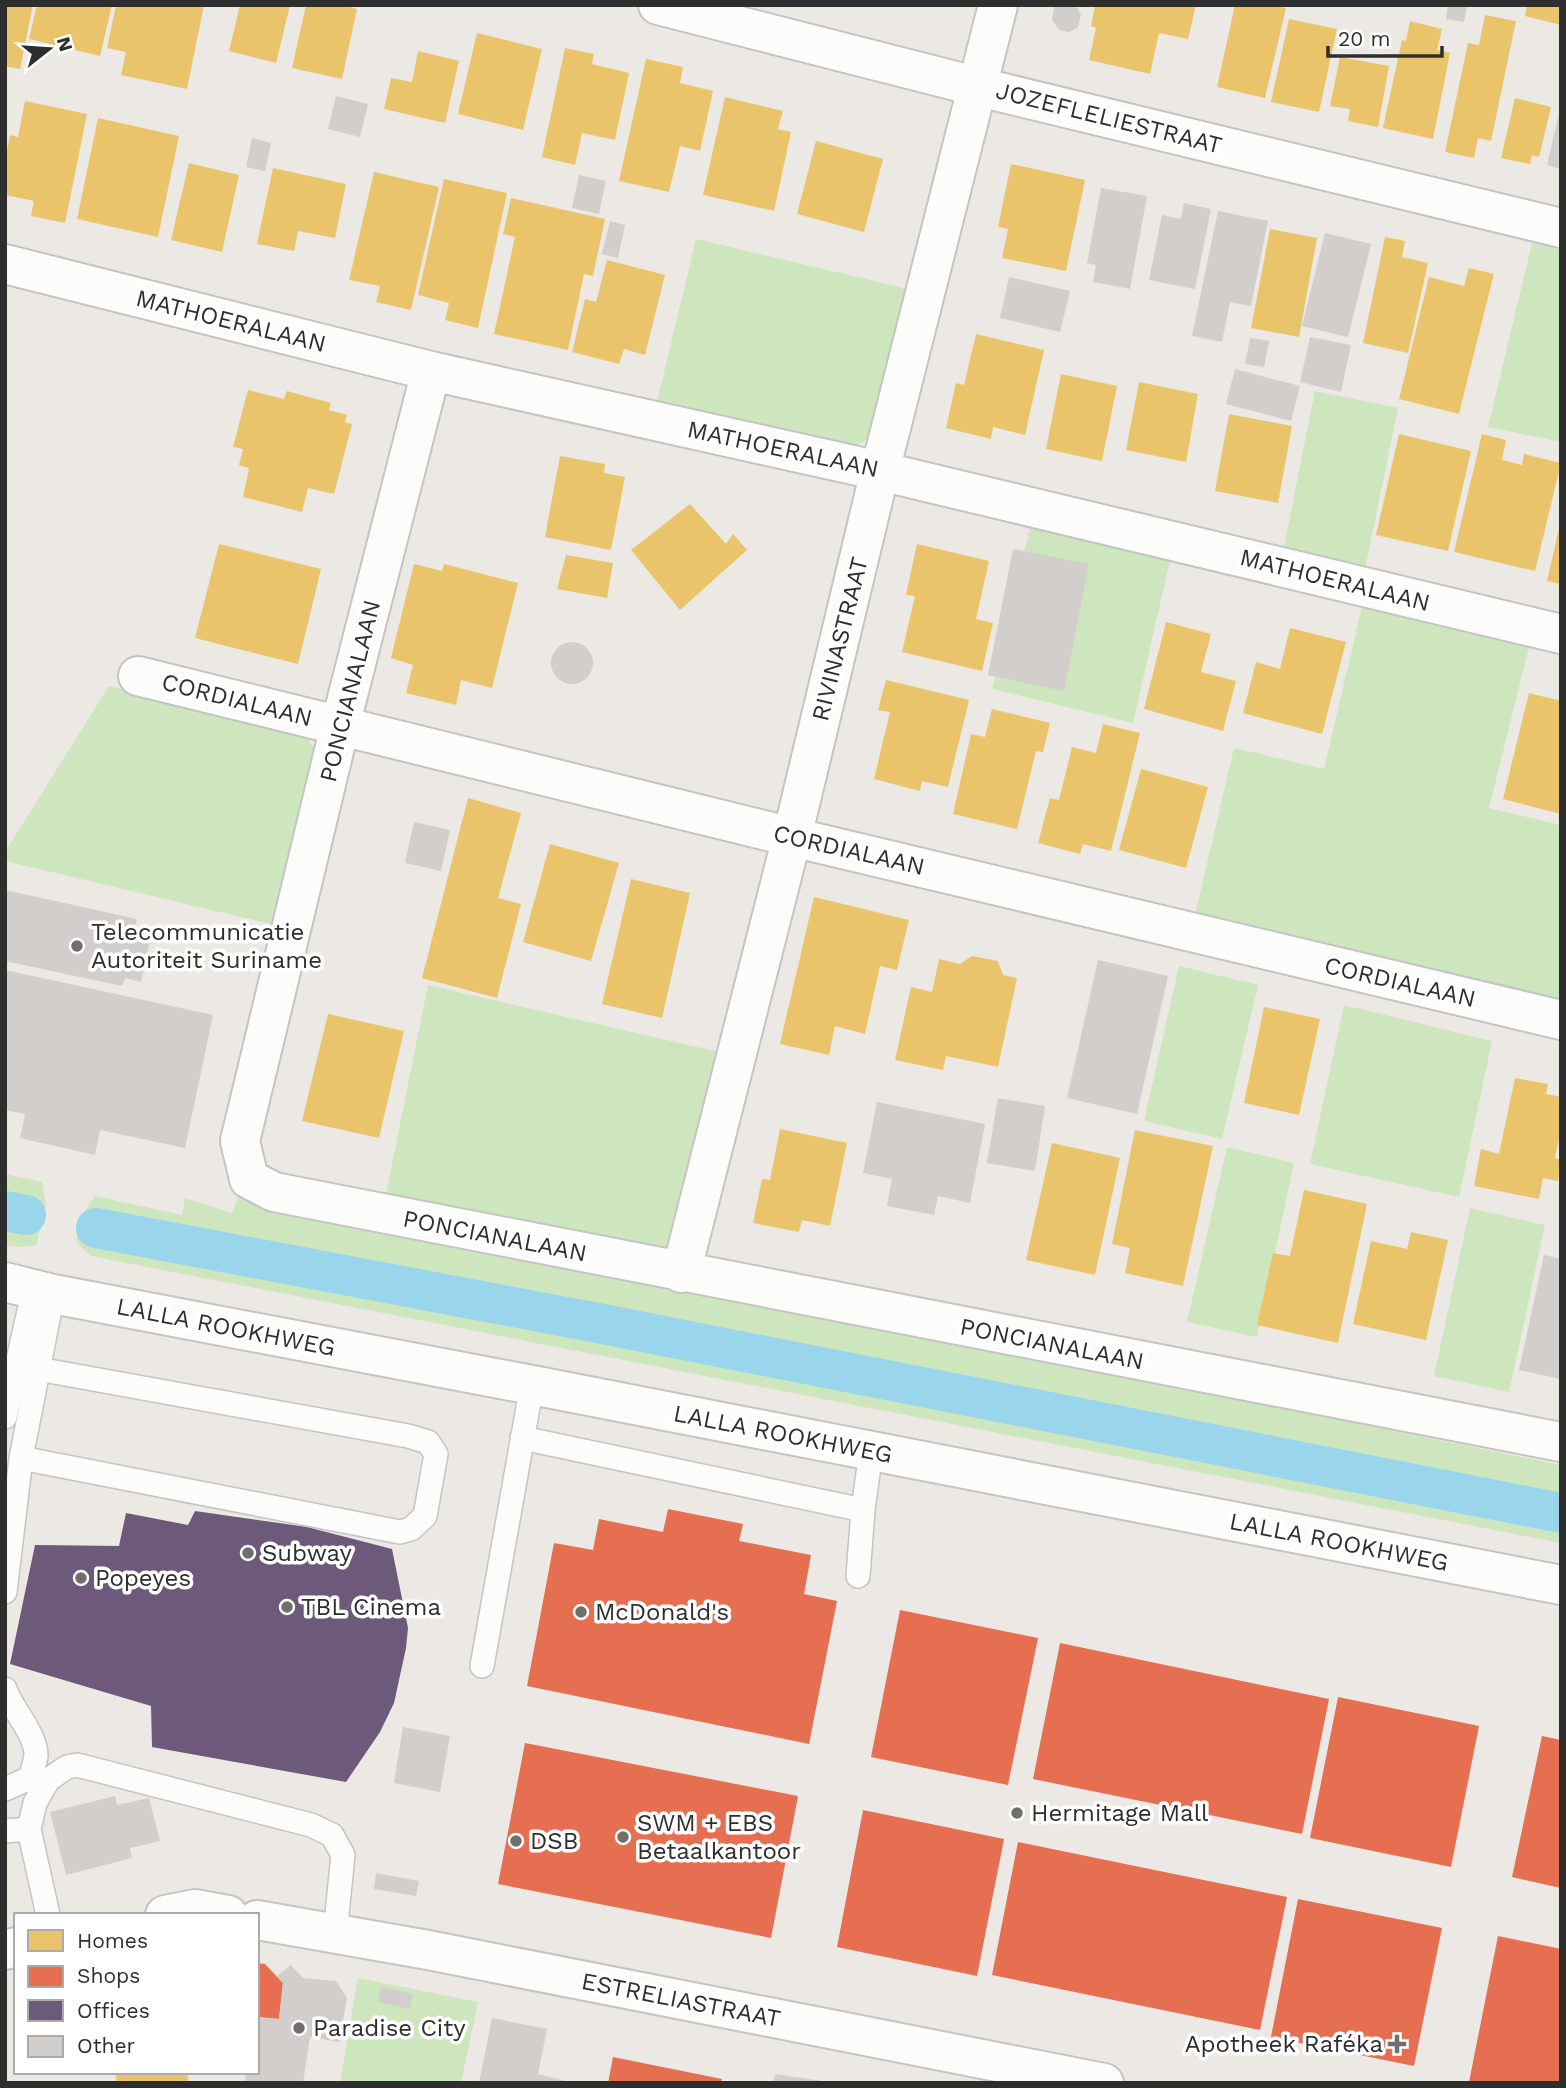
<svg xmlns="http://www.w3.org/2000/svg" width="1566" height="2088" font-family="'Work Sans',sans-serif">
  <rect width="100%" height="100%" fill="#ece8e4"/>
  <path fill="#cee6be" d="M696,239L912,290L869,438L856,446L840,449L656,406Z
    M1532,243L1561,250V442L1488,427Z
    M1315,391L1398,408L1365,569L1283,552Z
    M1031,523L1171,556L1133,723L992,689Z
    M1363,602L1530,643L1489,808L1561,825V1005L1194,919L1234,748L1324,769Z
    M109,686L298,734L308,740L315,750L275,925L5,861V852Z
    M1179,966L1258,985L1222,1139L1144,1121Z
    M428,985L723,1053L674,1243L662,1252L385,1199Z
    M1344,1005L1492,1041L1459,1197L1310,1164Z
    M1227,1147L1294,1163L1257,1337L1187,1322Z
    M5,1174L42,1182L46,1205L36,1245L18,1247L5,1245Z
    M241,1188L258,1200L1561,1465V1543L91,1256L77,1243C75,1224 84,1211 95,1196L182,1215L185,1198L232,1213Z
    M1470,1208L1545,1225L1509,1392L1434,1376Z
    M358,1978L478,2002L461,2083H340Z"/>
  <path fill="#e9c46a" d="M5,5H33L20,69L5,66Z
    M37,5H112L100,56L29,39Z
    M116,5H204L187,89L121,75L126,52L107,48Z
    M240,5H290L276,63L229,51Z
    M306,5H342L357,9L342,79L292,68Z
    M1095,5H1196L1188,39L1159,33L1150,74L1089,60L1096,28L1091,26Z
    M1235,5H1273L1286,8L1265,98L1217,87Z
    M1527,5H1561V25L1525,16Z
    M1485,15L1516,21L1491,141L1478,138L1474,158L1445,152L1468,43L1479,45Z
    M1289,19L1337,29L1319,112L1271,102Z
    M1410,21L1442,29L1437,50L1450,53L1433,139L1383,128L1402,40L1406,41Z
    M477,33L542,49L523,130L458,114Z
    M565,48L594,54L592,64L629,73L615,140L582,133L575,165L542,157Z
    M418,51L459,61L445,123L384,109L391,78L412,82Z
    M1340,57L1389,66L1378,127L1348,121L1350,109L1330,106Z
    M646,59L683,67L680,83L713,91L700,151L680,146L669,192L619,181Z
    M725,97L783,111L778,129L791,132L774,211L703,195Z
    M1515,98L1551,107L1539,157L1532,155L1530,164L1501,158Z
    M25,101L87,114L65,223L31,216L34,201L5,195V160L10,135L18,137Z
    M98,118L179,136L158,237L77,219Z
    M816,141L883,159L864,232L797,214Z
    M189,163L239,175L222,252L171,240Z
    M1011,164L1085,180L1066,271L1002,258L1008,229L998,227Z
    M273,168L346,184L335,238L298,231L294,251L257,244Z
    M374,172L439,187L411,310L376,302L380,286L349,280Z
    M444,179L507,193L478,328L445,320L449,303L418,295Z
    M511,198L605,219L593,276L584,274L568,350L494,334L515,237L503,234Z
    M1270,229L1317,238L1299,337L1251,328Z
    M1385,237L1405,241L1402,257L1428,263L1408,353L1363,343Z
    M607,260L665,275L645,355L624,349L619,364L572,352L585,299L596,302Z
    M1469,268L1494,274L1459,414L1399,399L1429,277L1464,286Z
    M976,334L1044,350L1025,435L993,427L991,439L946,428L956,383L964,385Z
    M1061,374L1117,386L1102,461L1046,449Z
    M1139,382L1198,394L1186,462L1126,450Z
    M248,390L284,399L287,391L331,403L329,410L347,415L345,422L352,424L334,494L308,488L302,512L243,497L249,468L239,465L243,449L233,447Z
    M1229,414L1292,426L1278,503L1215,491Z
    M1399,434L1471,451L1448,551L1376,535Z
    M1482,434L1506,440L1502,460L1522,465L1524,454L1561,463L1535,571L1454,552Z
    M560,456L605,464L604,473L625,477L611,550L545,537Z
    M690,504L726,544L733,534L747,550L680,610L631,550Z
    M1560,524H1561V584L1547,581Z
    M219,544L321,569L298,664L195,638Z
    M917,544L989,561L976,619L993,623L982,671L902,652L915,596L906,595Z
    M566,555L613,563L607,598L557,589Z
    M414,564L442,571L444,564L518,583L492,688L461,680L456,705L406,693L413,665L391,658Z
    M1166,622L1211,634L1201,672L1236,681L1223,731L1144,709Z
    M1290,628L1346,642L1322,734L1243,713L1256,662L1280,669Z
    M886,680L969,700L948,787L922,781L920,791L874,779L890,712L878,710Z
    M1529,693L1561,701V814L1503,799Z
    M992,709L1050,723L1043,752L1036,751L1017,829L953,814L971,734L985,737Z
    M1103,724L1140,733L1111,851L1083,844L1080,854L1038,843L1050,798L1059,800L1072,747L1096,753Z
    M1141,769L1208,787L1186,868L1119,850Z
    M468,798L521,813L498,898L521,904L497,998L422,978Z
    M550,844L619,863L591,961L523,942Z
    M631,879L690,893L662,1018L602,1004Z
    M814,897L909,920L897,970L880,966L865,1034L835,1026L829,1055L780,1044Z
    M972,956L998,961L1003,975L1017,978L998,1067L946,1056L943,1070L895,1060L911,987L932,992L939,959L960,964Z
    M1264,1007L1320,1019L1299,1115L1244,1103Z
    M328,1014L404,1031L379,1138L302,1121Z
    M1515,1078L1548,1084L1546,1094L1561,1097V1129L1555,1158L1561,1160L1558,1181L1543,1178L1539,1199L1474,1186L1481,1149L1499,1154Z
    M780,1129L847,1143L830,1226L802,1220L799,1232L753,1223L762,1179L770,1180Z
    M1135,1130L1213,1146L1183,1286L1125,1273L1130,1248L1112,1244Z
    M1052,1143L1120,1158L1095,1275L1026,1260Z
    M1304,1190L1367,1204L1338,1343L1257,1325L1273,1253L1290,1256Z
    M1411,1232L1448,1240L1426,1340L1353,1324L1371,1241L1407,1249Z
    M115,2072H187L189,2083H117Z"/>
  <path fill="#e76f51" d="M668,1509L743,1524L739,1541L811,1555L804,1594L837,1601L809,1744L527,1686L554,1543L593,1550L599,1519L663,1532Z
    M900,1610L1038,1638L1008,1785L871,1757Z
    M1060,1643L1329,1699L1302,1834L1033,1779Z
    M1338,1697L1479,1726L1451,1867L1310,1838Z
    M1542,1736L1561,1740V1888L1512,1877Z
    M525,1743L798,1796L771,1938L498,1884Z
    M863,1810L1004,1839L977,1976L837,1947Z
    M1018,1842L1287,1897L1260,2030L992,1975Z
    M1298,1899L1442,1928L1414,2066L1271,2037Z
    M1498,1936L1561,1949V2083L1469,2082Z
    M257,1963L265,1964L283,1983L279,2019L257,2017Z
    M613,2057L722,2079L721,2083H608Z"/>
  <path fill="#6d597a" d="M195,1511L307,1527L392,1549L408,1628L406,1648L394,1703L380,1732L346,1782L152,1747L151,1706L10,1664L35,1545L119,1546L126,1513L188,1525Z"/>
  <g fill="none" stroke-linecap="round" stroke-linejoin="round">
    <path stroke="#99d6ec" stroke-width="40" d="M5,1211L26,1215
      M96,1228L603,1324L1561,1513"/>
  </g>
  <path fill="#d1cecb" d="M1057,5H1076L1081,15L1078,27L1069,32L1059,30L1052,20L1054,7Z
    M1448,5H1467L1464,22L1446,19Z
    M336,96L368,104L360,137L328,129Z
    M1560,109H1561V169L1547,165Z
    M252,138L271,143L265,171L246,167Z
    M579,175L606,181L599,214L572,208Z
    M1101,188L1147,196L1130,289L1093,282L1096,265L1087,263Z
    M1184,203L1211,209L1195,289L1149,280L1162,215L1181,219Z
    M1218,211L1268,221L1251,306L1230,302L1222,342L1192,336Z
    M610,221L625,225L618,258L602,254Z
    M1325,233L1371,244L1348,337L1302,326Z
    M1009,277L1070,291L1060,332L1000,318Z
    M1310,337L1351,345L1341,392L1300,382Z
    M1250,338L1269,341L1264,367L1245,364Z
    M1235,369L1300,386L1291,421L1226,404Z
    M1013,549L1089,564L1064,691L988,675Z
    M551 663a21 21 0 1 1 42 0a21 21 0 1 1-42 0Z
    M414,822L450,830L441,871L405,863Z
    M5,890L137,919L135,927L152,931L141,982L125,978L122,986L5,961Z
    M1098,960L1168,976L1137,1114L1067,1098Z
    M5,970L213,1015L185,1148L100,1130L95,1155L20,1138L25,1114L5,1110Z
    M998,1098L1045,1106L1035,1171L987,1163Z
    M877,1102L985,1124L970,1203L938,1196L934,1215L887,1206L892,1179L863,1173Z
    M1544,1255L1561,1259V1379L1519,1370Z
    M403,1727L450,1736L440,1792L394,1783Z
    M115,1796L117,1805L149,1798L160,1841L130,1848L132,1858L66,1875L50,1812Z
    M376,1873L419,1881L416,1896L374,1889Z
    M291,1965L303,1978L336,1981L347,1998L339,2042L310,2037L303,2083H245L246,2072H257V2017L279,2019L283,1983L277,1976Z
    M380,1987L413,1994L410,2009L378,2002Z
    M492,2018L547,2029L538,2074L574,2083H479Z
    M775,2074L822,2081V2083H773Z"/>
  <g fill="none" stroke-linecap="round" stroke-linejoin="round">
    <defs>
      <path id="lane" d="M5,1417L34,1289
        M522,1438L863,1510
        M21,1458L400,1532L411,1529L425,1516L436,1454L428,1442L408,1436L38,1369
        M858,1576L863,1510L871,1452
        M5,1592L21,1458L53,1294
        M482,1666L532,1385
        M5,1689C11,1708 37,1735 36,1756C35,1763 32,1771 30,1778L5,1789
        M5,1831L29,1829
        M48,1915L29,1829L35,1803L48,1780L67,1767L77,1765L311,1825L332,1835L343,1855L335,1933"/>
      <path id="street" d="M658,5L979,87L1561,228
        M5,264L431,371L880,471L1561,634
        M431,371L340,726L240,1141L249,1179L274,1192L1561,1442
        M138,676L792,837L1561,1020
        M681,1273L792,837L880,471L998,5
        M165,1915L195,1909L228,1915
        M257,1920L428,1950L1104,2083
        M5,1950L16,1947"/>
      <path id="secondary" d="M5,1282L53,1294L532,1385L1561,1585"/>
    </defs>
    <use href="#lane" stroke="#c5c4c5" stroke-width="26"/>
    <use href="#street" stroke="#c5c4c5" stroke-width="42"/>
    <use href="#secondary" stroke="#c5c4c5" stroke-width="42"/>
    <use href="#lane" stroke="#fcfcfb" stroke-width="23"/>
    <use href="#street" stroke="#fcfcfb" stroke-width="38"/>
    <use href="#secondary" stroke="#fcfcfb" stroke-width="38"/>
  </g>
  <g fill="#706f6e" stroke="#fff" stroke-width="2.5">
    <circle cx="77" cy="946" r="7"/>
    <circle cx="248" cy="1553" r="7"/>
    <circle cx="81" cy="1578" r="7"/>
    <circle cx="287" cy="1607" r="7"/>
    <circle cx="581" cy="1612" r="7"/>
    <circle cx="1017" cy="1813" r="7"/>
    <circle cx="623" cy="1837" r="7"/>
    <circle cx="516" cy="1841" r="7"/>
    <circle cx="299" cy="2028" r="7"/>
    <path d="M1393.5 2033.5h7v7h7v7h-7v7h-7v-7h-7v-7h7z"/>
  </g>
  <g text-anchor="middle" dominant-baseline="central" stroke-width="7" stroke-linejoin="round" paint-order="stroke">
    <g font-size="24" fill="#2e2e2e" stroke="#fff">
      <text transform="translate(1109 118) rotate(14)">JOZEFLELIESTRAAT</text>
      <text transform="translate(231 321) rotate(14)">MATHOERALAAN</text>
      <text transform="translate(783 449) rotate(12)">MATHOERALAAN</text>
      <text transform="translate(1335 580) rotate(14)">MATHOERALAAN</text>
      <text transform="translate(840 639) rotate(-76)">RIVINASTRAAT</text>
      <text transform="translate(350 691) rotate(-76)">PONCIANALAAN</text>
      <text transform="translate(237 700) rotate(14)">CORDIALAAN</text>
      <text transform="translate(849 850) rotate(13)">CORDIALAAN</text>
      <text transform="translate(1400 982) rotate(13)">CORDIALAAN</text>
      <text transform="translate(495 1236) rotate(11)">PONCIANALAAN</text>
      <text transform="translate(226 1327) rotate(11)">LALLA ROOKHWEG</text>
      <text transform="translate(1052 1344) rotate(11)">PONCIANALAAN</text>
      <text transform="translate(783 1434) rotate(11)">LALLA ROOKHWEG</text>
      <text transform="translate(1339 1542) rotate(11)">LALLA ROOKHWEG</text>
      <text transform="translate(681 2000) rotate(11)">ESTRELIASTRAAT</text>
    </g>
    <g font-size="24" fill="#2e2e2e" stroke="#fff" text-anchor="start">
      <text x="91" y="932">Telecommunicatie<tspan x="91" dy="28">Autoriteit Suriname</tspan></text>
      <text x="262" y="1553">Subway</text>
      <text x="95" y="1578">Popeyes</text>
      <text x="301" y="1607">TBL Cinema</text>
      <text x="595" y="1612">McDonald's</text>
      <text x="1031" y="1813">Hermitage Mall</text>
      <text x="637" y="1823">SWM + EBS<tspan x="637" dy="28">Betaalkantoor</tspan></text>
      <text x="530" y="1841">DSB</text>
      <text x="313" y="2028">Paradise City</text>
      <text x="1383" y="2044" text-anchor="end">Apotheek Raféka</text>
    </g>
  </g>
  <rect width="1566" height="2088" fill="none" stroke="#2e2e2e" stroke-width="14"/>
  <rect x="14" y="1913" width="245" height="161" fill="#ffffff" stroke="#ababab" stroke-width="2"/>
  <rect x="28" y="1930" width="35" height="21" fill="#e9c46a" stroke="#ababab" stroke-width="2"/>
  <text x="77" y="1948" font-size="21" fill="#2e2e2e">Homes</text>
  <rect x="28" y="1966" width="35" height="21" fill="#e76f51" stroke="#ababab" stroke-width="2"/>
  <text x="77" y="1983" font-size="21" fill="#2e2e2e">Shops</text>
  <rect x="28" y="2000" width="35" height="21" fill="#6d597a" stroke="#ababab" stroke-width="2"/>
  <text x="77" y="2018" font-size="21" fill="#2e2e2e">Offices</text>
  <rect x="28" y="2036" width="35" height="21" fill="#d1cecb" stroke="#ababab" stroke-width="2"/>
  <text x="77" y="2053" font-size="21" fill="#2e2e2e">Other</text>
  <g transform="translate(49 49) rotate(73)" stroke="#ffffff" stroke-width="5" paint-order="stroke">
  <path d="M0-5L12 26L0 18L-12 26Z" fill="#2e2e2e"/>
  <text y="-10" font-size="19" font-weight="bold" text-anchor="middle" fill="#2e2e2e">N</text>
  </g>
  <path d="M1328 46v10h114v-10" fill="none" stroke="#2e2e2e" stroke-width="3.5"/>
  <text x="1338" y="46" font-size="21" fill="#2e2e2e" stroke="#ffffff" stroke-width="5" paint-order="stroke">20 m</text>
</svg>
